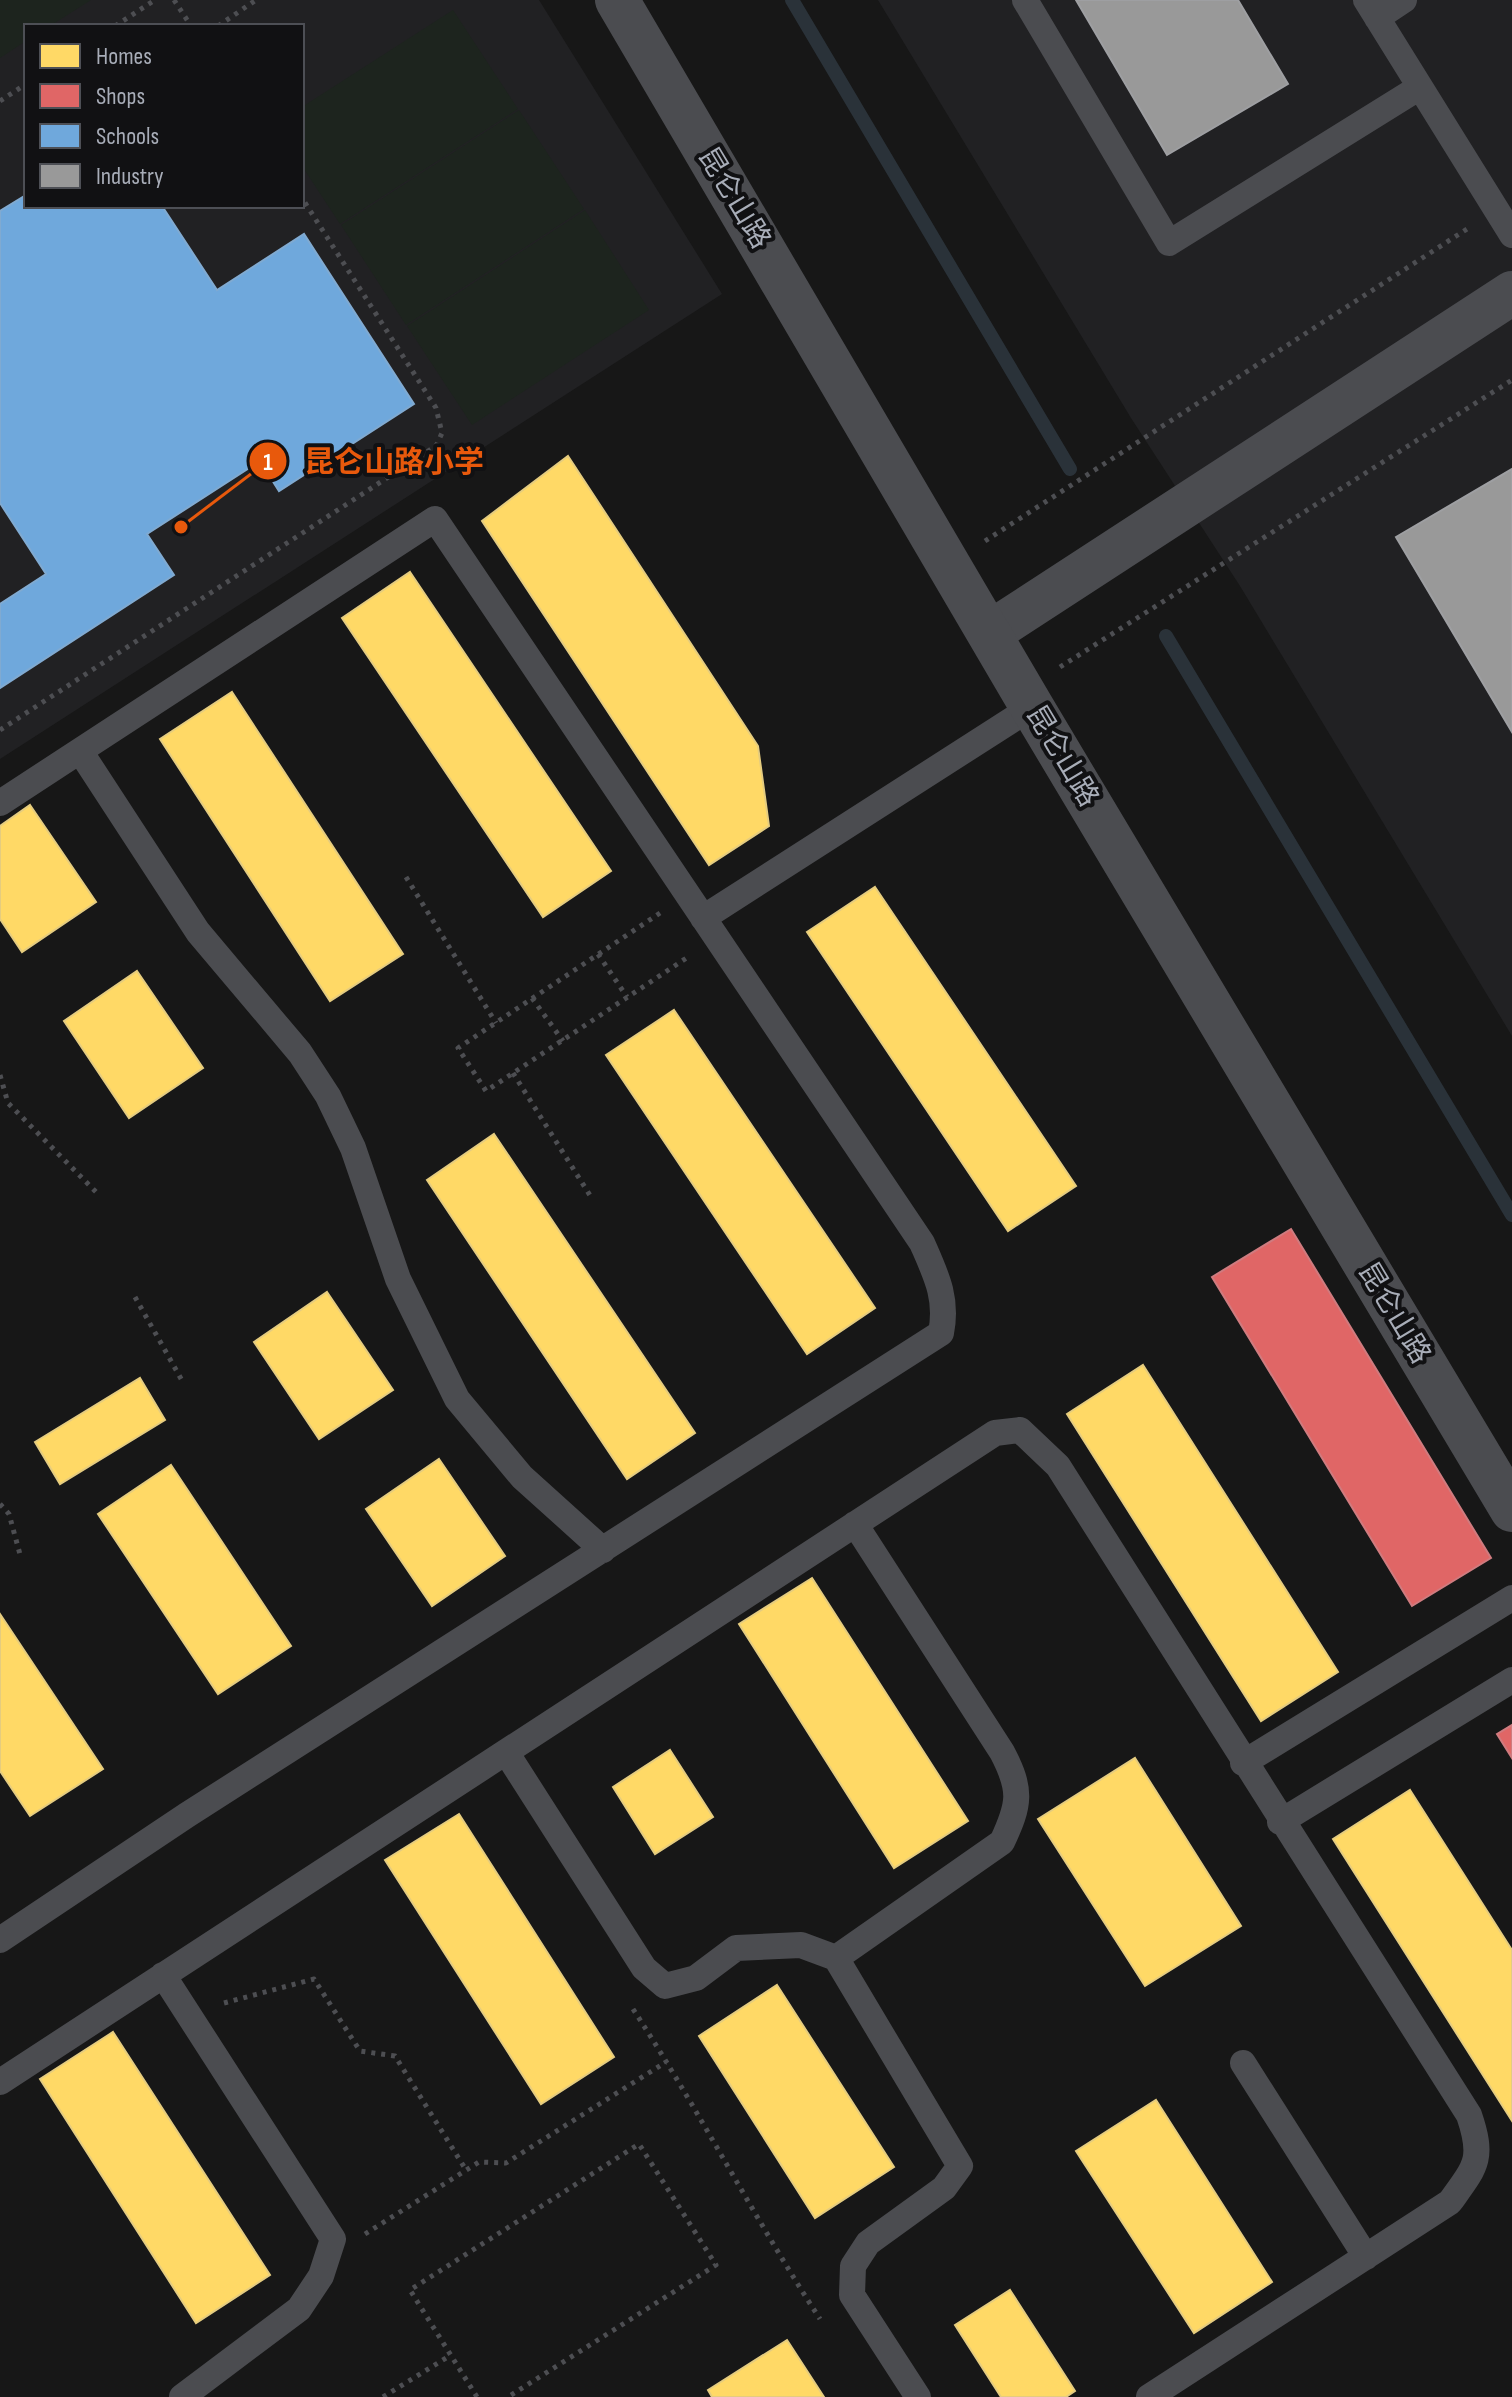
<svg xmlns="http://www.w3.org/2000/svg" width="1512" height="2397" font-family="'Sofia Sans Condensed','Noto Sans SC',sans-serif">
  <rect width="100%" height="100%" fill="#171717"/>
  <path fill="#212123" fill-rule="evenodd" d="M0,0H539L722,294L0,759ZM26,26H302V206H26Z
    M878,0H1512V1036L1240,586L1131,418Z"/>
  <path fill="#1d241e" d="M0,0H91L50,26H26V41L0,58Z
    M453,10L518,109L340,224L302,166V107Z
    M519,110L584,209L406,325L341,225Z
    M585,210L649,310L472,425L407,326Z"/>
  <path fill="#ffd966" stroke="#e5cc7f" stroke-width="2" d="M568,456L758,746L769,826L709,865L482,521Z
    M410,572L611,871L543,917L342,618Z
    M232,692L403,954L330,1001L160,739Z
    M30,805L96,902L22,952L0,919V826Z
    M875,887L1076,1186L1008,1231L807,932Z
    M137,971L203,1068L129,1118L64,1021Z
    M674,1010L875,1308L807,1354L606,1055Z
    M494,1134L695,1433L627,1479L427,1180Z
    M327,1292L393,1390L319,1439L254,1342Z
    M1143,1365L1338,1672L1261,1721L1067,1414Z
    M140,1378L165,1420L60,1484L35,1442Z
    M439,1459L505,1556L432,1606L366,1509Z
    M171,1465L291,1646L218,1694L98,1514Z
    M812,1578L968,1821L894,1868L739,1624Z
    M0,1614L103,1769L30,1816L0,1771Z
    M670,1750L713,1817L655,1854L613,1787Z
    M1135,1758L1241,1926L1145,1986L1038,1819Z
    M1410,1790L1512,1950V2121L1333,1839Z
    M459,1814L614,2057L541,2104L385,1860Z
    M777,1985L894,2167L815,2218L699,2036Z
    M113,2032L270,2275L196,2323L40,2079Z
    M1156,2100L1272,2282L1194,2333L1076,2151Z
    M1010,2290L1075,2391L1066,2397H1001L955,2325Z
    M787,2340L824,2397H712L708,2390Z"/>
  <path fill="#e06666" stroke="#cf7b7f" stroke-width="2" d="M1291,1229L1491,1558L1412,1606L1212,1277Z
    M1512,1725V1758L1497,1734Z"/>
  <path fill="#6fa8dc" stroke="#80aad1" stroke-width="2" d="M26,195V206H162L217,290L304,234L414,404L279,491L260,461L147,534L174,575L0,688V604L46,574L0,503V211Z"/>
  <path fill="#999" stroke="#9e9fa2" stroke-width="2" d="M1076,0H1238L1288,84L1167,155Z
    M1512,469V732L1396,537Z"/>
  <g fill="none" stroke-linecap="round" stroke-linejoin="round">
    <path stroke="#2a3239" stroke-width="14" d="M792,0L1070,469
      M1166,636L1512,1215"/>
    <path stroke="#4d4e52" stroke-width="5" stroke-dasharray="4 6" stroke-linecap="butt" d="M174,0L191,26
      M115,26L155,0
      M218,26L256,0
      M0,101L26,84
      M985,541L1467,229
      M1060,667L1512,380
      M0,730L436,446L442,433L436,408L302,198
      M406,877L496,1023
      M660,913L458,1048L486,1091L688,957
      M598,954L627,997
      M532,998L563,1041
      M513,1073L591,1197
      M0,1075L8,1103L97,1193
      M135,1297L184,1384
      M0,1504L9,1514L21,1558
      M224,2003L314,1979L360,2051L395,2056L466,2170
      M633,2009C699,2110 754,2218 820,2319
      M365,2234L479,2162L506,2163L666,2062
      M383,2397L451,2355
      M477,2397L410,2290L639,2144L716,2265L508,2397"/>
    <path stroke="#4b4c50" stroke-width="26" d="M1025,0L1169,243L1420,87
      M1366,0L1512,235
      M1377,18L1404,0
      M80,751L198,932L300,1053L328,1096L353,1148L398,1279L457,1399L522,1477L603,1550
      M0,803L435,519L922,1243C936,1275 948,1298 941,1333L187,1815L0,1940
      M703,918L1032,707
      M506,1752L644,1968L665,1986L696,1978L736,1948L801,1945L836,1958L960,2166L944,2188L868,2243L853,2266L852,2295L918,2397
      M1243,1763L1512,1598
      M1280,1822L1512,1680
      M836,1958L1002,1842C1020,1804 1022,1790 1002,1752L855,1524
      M163,1975L333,2239L321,2276L299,2309L182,2397
      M1243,2063L1366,2257
      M0,2082L995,1433L1020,1430L1058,1466L1469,2115C1484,2159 1476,2166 1450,2202L1149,2397"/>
    <path stroke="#4b4c50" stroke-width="44" d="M991,632L1512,293"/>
    <path stroke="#4b4c50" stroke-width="44" d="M617,0L1032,707L1512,1510"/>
  </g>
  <g text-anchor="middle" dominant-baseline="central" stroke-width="8" stroke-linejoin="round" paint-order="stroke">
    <g font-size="28" fill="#a8adb8" stroke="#111113">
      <text transform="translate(734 198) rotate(59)">昆仑山路</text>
      <text transform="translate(1062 756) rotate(59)">昆仑山路</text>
      <text transform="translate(1394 1313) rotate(59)">昆仑山路</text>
    </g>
  </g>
  <path fill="none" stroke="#e8590c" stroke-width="3" d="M181 527L268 461"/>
  <g fill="#e8590c" stroke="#111113" stroke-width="3">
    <circle cx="181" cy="527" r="8"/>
    <circle cx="268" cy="461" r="20"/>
  </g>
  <g font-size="24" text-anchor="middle" font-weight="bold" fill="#fff">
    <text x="268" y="470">1</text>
  </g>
  <g font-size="30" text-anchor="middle" font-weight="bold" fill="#e8590c" stroke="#111113" stroke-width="8" stroke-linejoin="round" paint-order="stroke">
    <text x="394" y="472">昆仑山路小学</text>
  </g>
  <rect x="24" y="24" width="280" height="184" fill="#111113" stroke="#4d4f55" stroke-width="2"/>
  <rect x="40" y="44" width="40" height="24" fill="#ffd966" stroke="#4d4f55" stroke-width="2"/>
  <text x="96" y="64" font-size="24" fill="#a8adb8">Homes</text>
  <rect x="40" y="84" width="40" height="24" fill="#e06666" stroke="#4d4f55" stroke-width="2"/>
  <text x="96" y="104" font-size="24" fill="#a8adb8">Shops</text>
  <rect x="40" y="124" width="40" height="24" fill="#6fa8dc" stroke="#4d4f55" stroke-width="2"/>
  <text x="96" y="144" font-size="24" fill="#a8adb8">Schools</text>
  <rect x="40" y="164" width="40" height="24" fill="#999999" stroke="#4d4f55" stroke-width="2"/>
  <text x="96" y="184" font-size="24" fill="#a8adb8">Industry</text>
</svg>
